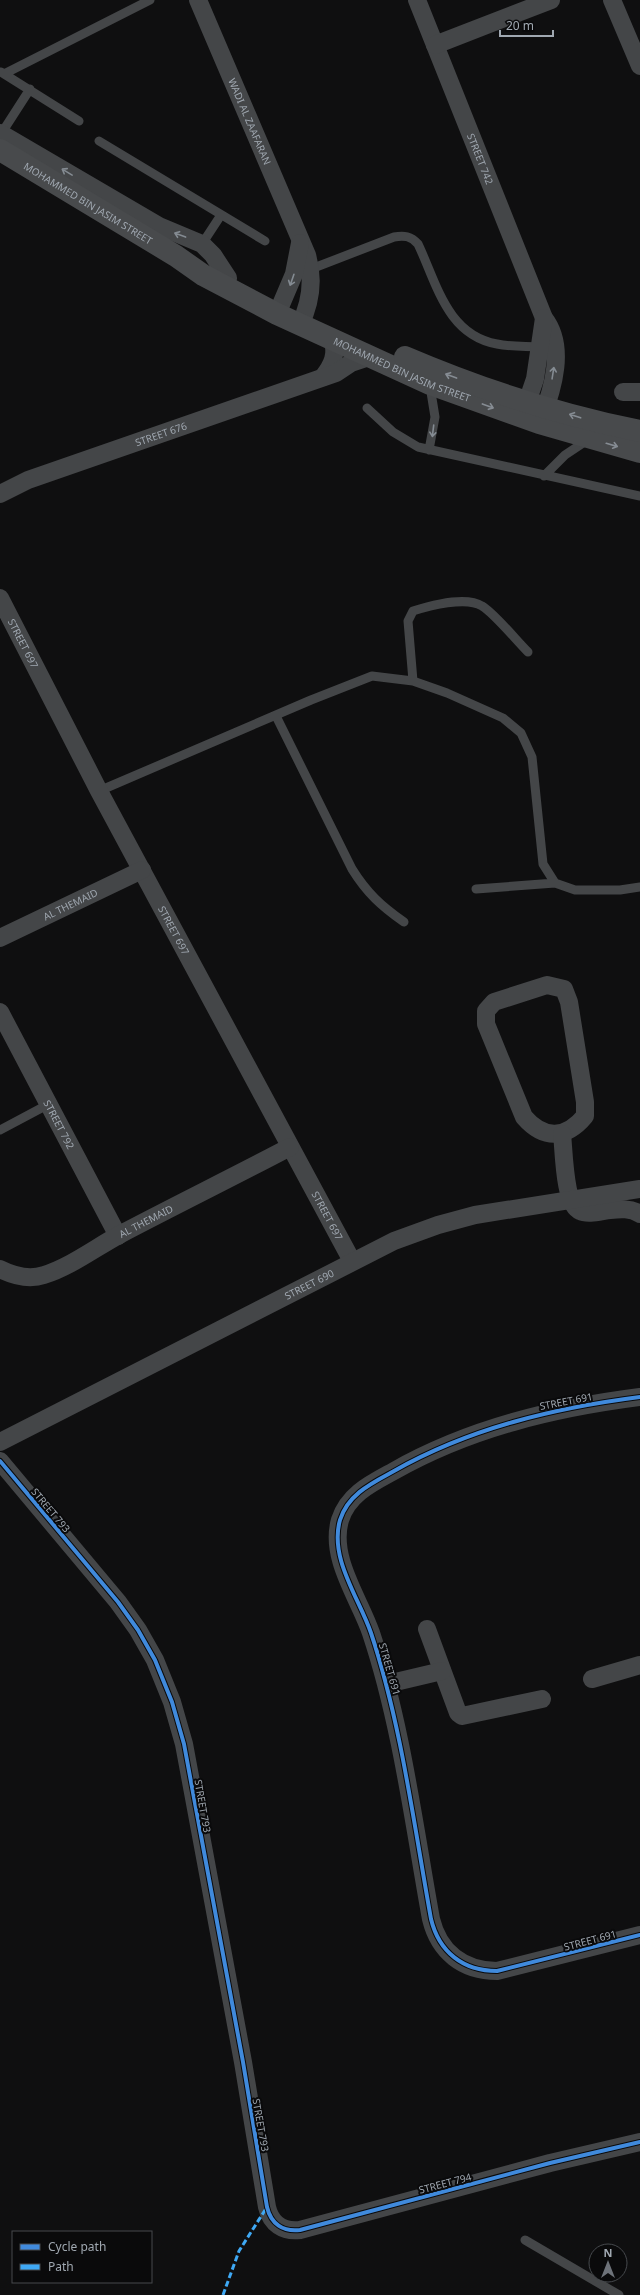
<svg xmlns="http://www.w3.org/2000/svg" width="640" height="2295" font-family="'Noto Sans',sans-serif">
  <rect width="100%" height="100%" fill="#0f0f10"/>
  <g fill="none" stroke-linecap="round" stroke-linejoin="round">
    <path stroke="#444648" stroke-width="9" d="M1,72L79,121
      M4,74L150,0
      M1,134L30,89
      M99,141L265,241
      M202,244L221,215
      M311,269L394,237C404,235 411,236 418,244C437,284 447,335 497,344C511,347 526,346 540,347
      M367,408L393,432L418,447L640,496
      M429,450L435,417L430,386
      M544,476L565,455L589,439
      M413,681L408,621L413,611C429,606 466,596 482,606C493,612 517,641 528,652
      M276,716L352,869C367,893 381,906 404,922
      M99,791L311,700L372,676L413,681L447,693L503,718L521,733L532,757L543,864L555,883
      M476,889L555,883L575,890H620L640,887
      M0,1130L49,1104
      M525,2240L619,2295"/>
    <g stroke="#444648" stroke-width="18">
      <path id="s1" d="M198,0L307,255C314,279 311,302 300,325"/>
      <path id="s2" d="M417,0L544,318C566,346 553,389 541,420"/>
      <path d="M612,0L640,66"/>
      <path d="M435,45L551,0"/>
      <path d="M0,133L159,226L202,244L213,255L228,278"/>
      <path d="M277,314L294,274L300,243"/>
      <path d="M323,377C331,367 338,353 332,341"/>
      <path d="M623,392H640"/>
      <path d="M523,414L535,379L544,318"/>
      <path id="s3" d="M0,494L28,480L336,373L351,363L369,357"/>
      <path id="s4" d="M0,598L99,791L352,1261"/>
      <path id="s5" d="M0,938L142,870"/>
      <path d="M547,985L564,989L569,1002L585,1102V1116C566,1139 544,1140 524,1117L486,1024V1011L494,1002Z"/>
      <path id="s6" d="M0,1012L118,1236"/>
      <path d="M562,1134C564,1150 564,1205 580,1211C588,1215 601,1211 610,1210C620,1209 631,1208 640,1214"/>
      <path id="s7" d="M0,1269C14,1276 29,1280 44,1275C70,1267 95,1248 119,1235C176,1205 233,1177 290,1147"/>
      <path d="M640,1397C554,1408 470,1428 394,1471C372,1483 348,1494 340,1520C329,1558 359,1598 371,1633C401,1723 414,1825 431,1919C439,1952 463,1971 497,1971L640,1935"/>
      <path id="s8" d="M0,1442L394,1241L438,1225L475,1215L640,1189"/>
      <path d="M0,1461L118,1602L138,1630L155,1660L172,1702L184,1744L243,2062L267,2207C271,2224 283,2232 300,2230L550,2163L640,2142"/>
      <path d="M427,1629L458,1713L462,1716L542,1699"/>
      <path d="M592,1679L640,1665"/>
      <path d="M387,1684L442,1671"/>
    </g>
    <g stroke="#484a4c" stroke-width="22">
      <path id="s9" d="M0,150L176,256L203,275L277,314L430,384L539,423L640,452"/>
      <path d="M405,357C480,389 560,415 640,431"/>
    </g>
    <path stroke="#3fa9f5" stroke-width="3" stroke-dasharray="6 3" stroke-linecap="butt" d="M223,2295L239,2251L267,2207"/>
    <defs>
      <path id="cycleway" d="M640,1397C554,1408 470,1428 394,1471C372,1483 348,1494 340,1520C329,1558 359,1598 371,1633C401,1723 414,1825 431,1919C439,1952 463,1971 497,1971L640,1935
        M0,1461L118,1602L138,1630L155,1660L172,1702L184,1744L243,2062L267,2207C271,2224 283,2232 300,2230L550,2163L640,2142"/>
    </defs>
    <use href="#cycleway" stroke="#0a0a0b" stroke-width="6"/>
    <use href="#cycleway" stroke="#408adc" stroke-width="4"/>
  </g>
  <defs><path id="oneway-shaft" d="M-6 0H5M1.5-3L5.5 0L1.5 3" fill="none" stroke-width="1.6" stroke-linecap="round" stroke-linejoin="round"/></defs>
  <g stroke="#848b92">
    <use href="#oneway-shaft" transform="translate(67 172) rotate(-149)"/>
    <use href="#oneway-shaft" transform="translate(180 235) rotate(-160)"/>
    <use href="#oneway-shaft" transform="translate(292 280) rotate(109)"/>
    <use href="#oneway-shaft" transform="translate(553 373) rotate(-81)"/>
    <use href="#oneway-shaft" transform="translate(433 431) rotate(97)"/>
  </g>
  <g stroke="#868c93">
    <use href="#oneway-shaft" transform="translate(451 376) rotate(-160)"/>
    <use href="#oneway-shaft" transform="translate(488 406) rotate(20)"/>
    <use href="#oneway-shaft" transform="translate(575 416) rotate(-162)"/>
    <use href="#oneway-shaft" transform="translate(612 445) rotate(16)"/>
  </g>
  <g text-anchor="middle" dominant-baseline="central" stroke-width="4" stroke-linejoin="round" paint-order="stroke">
    <g font-size="10" fill="#a0a8b1" stroke="#0a0a0b">
      <text stroke="none"><textPath href="#s1" startOffset="132">WADI AL ZAAFARAN</textPath></text>
      <text stroke="none"><textPath href="#s2" startOffset="171">STREET 742</textPath></text>
      <text stroke="none"><textPath href="#s9" startOffset="103">MOHAMMED BIN JASIM STREET</textPath></text>
      <text stroke="none"><textPath href="#s9" startOffset="459">MOHAMMED BIN JASIM STREET</textPath></text>
      <text stroke="none"><textPath href="#s3" startOffset="172">STREET 676</textPath></text>
      <text stroke="none"><textPath href="#s4" startOffset="51">STREET 697</textPath></text>
      <text stroke="none"><textPath href="#s5" startOffset="78">AL THEMAID</textPath></text>
      <text stroke="none"><textPath href="#s4" startOffset="375">STREET 697</textPath></text>
      <text stroke="none"><textPath href="#s6" startOffset="127">STREET 792</textPath></text>
      <text stroke="none"><textPath href="#s4" startOffset="699">STREET 697</textPath></text>
      <text stroke="none"><textPath href="#s7" startOffset="161">AL THEMAID</textPath></text>
      <text stroke="none"><textPath href="#s8" startOffset="347">STREET 690</textPath></text>
      <text transform="translate(566 1401) rotate(-11)">STREET 691</text>
      <text transform="translate(51 1510) rotate(50)">STREET 793</text>
      <text transform="translate(390 1669) rotate(74)">STREET 691</text>
      <text transform="translate(203 1806) rotate(80)">STREET 793</text>
      <text transform="translate(590 1940) rotate(-15)">STREET 691</text>
      <text transform="translate(261 2125) rotate(80)">STREET 793</text>
      <text transform="translate(445 2183) rotate(-15)">STREET 794</text>
    </g>
  </g>
  <rect x="12" y="2231" width="140" height="52" fill="#0a0a0b" stroke="#46494d"/>
  <rect x="20" y="2244" width="20" height="6" fill="#408adc" stroke="#46494d"/>
  <text x="48" y="2251" font-size="12" fill="#a0a8b1">Cycle path</text>
  <rect x="20" y="2264" width="20" height="6" fill="#3fa9f5" stroke="#46494d"/>
  <text x="48" y="2271" font-size="12" fill="#a0a8b1">Path</text>
  <g transform="translate(608 2263)"><circle r="19" fill="#0a0a0b" stroke="#46494d"/>
  <path d="M0-3L7 15L0 10L-7 15Z" fill="#6d7279"/>
  <text y="-6" font-size="11" font-weight="bold" text-anchor="middle" fill="#a0a8b1">N</text>
  </g>
  <path d="M500 30v6h53v-6" fill="none" stroke="#a0a8b1" stroke-width="2"/>
  <text x="506" y="30" font-size="12" fill="#a0a8b1" stroke="#0a0a0b" stroke-width="3" paint-order="stroke">20 m</text>
</svg>
